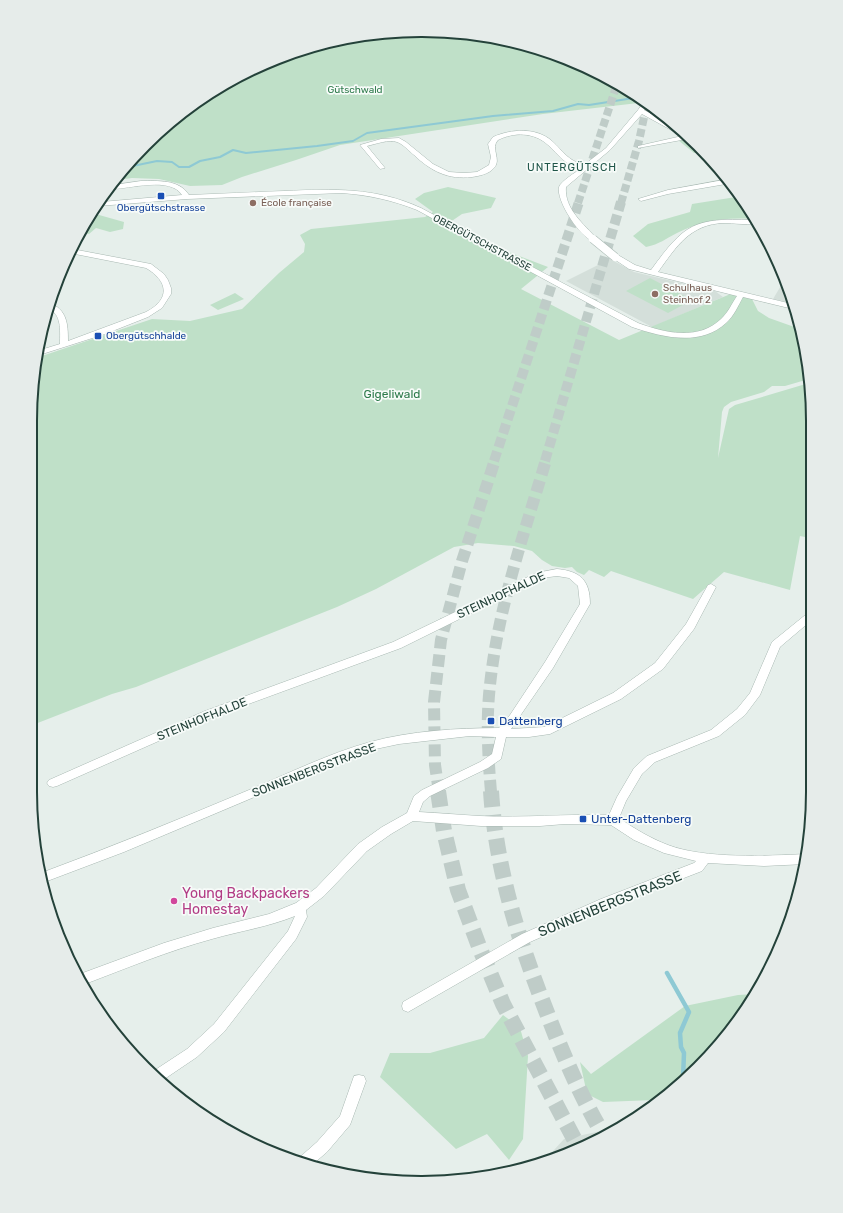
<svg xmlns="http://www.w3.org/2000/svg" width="843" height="1213" font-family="Rubik,sans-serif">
  <rect width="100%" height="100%" fill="#e6efeb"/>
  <path fill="#d4dfda" d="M610,259L634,272L715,291L723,297L652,327L566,281Z
    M782,284H785L791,303L773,299Z
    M615,1128L595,1143L545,1160L564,1139Z"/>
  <path fill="#bfe0c8" d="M422,30L498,38L572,60L639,96L647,102L543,114L340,145L296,160L242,177L222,185L190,186L159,179L132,178L117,180L145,145L204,96L272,60L345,37Z
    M686,138L694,141L704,153H694L678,140Z
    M448,187L496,198L491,208L462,214L443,227L548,267L521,289L619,340L733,293L752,299L758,311L769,318L800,329L804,341L800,352L806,354L809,379L785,386H772L764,392L731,402L724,407L722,412L718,458L729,409L735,405L809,383C814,434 815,486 810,538L800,536L790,590L724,572L693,599L611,571L604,577L589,570L584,575L577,572L572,567L565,568L552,566L542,560L532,551L514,546L478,543L454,547L376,589L337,607L136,687L112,694L30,726V421L36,358L152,319L190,321L242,309L279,273L304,252L305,244L300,235L311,229L425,217L433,212L415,199L424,193Z
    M736,197L752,219C725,217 701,221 677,233C665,239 660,244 646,247L633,236L648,224L690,212L692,204Z
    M92,213L124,222L123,229L110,232L96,228L89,234L79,232Z
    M650,278L692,300L668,313L626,291Z
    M235,293L244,299L218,310L210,305Z
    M755,994L747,1009L698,1068L654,1100L603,1102L587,1094L580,1062L591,1074L685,1006L738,995Z
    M503,1015L520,1028L528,1056L523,1139L509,1160L487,1134L456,1149L380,1077L390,1053H430L484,1038Z"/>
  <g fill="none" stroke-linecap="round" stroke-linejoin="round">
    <path stroke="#8ec9d4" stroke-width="2" d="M128,167L157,161L172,162L179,167H189L200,161L220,157L233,150L246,153L317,146L353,141L367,133L493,116L553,111L578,104L589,105L640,97"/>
    <path stroke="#8ec9d4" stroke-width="4.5" d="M667,973L689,1012L680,1033L681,1047L684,1053L683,1079"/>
    <path stroke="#bfccc8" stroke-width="8" stroke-dasharray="8 3.5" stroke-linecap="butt" d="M578,203L617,84
      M621,203L639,141L647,103"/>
    <path stroke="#bfccc8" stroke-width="10" stroke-dasharray="10 4.5" stroke-linecap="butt" d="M494,461L579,202
      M545,461L621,202"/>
    <path stroke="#bfccc8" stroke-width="12" stroke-dasharray="12 6" stroke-linecap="butt" d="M439,792L435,765L434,702L441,640L462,561L495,460
      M491,792C488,756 486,720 490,685C498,608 524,534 546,460"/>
    <path stroke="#bfccc8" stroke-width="16" stroke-dasharray="16 8" stroke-linecap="butt" d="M438,791L444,831L458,890L480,949L503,1004L579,1148
      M491,791C496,869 518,939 547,1013C563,1055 581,1097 604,1136"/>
    <defs>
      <path id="street" d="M645,100L648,104L644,110L681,130L692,139H687L638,148V146L682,136L642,114L610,150L566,187C564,209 584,224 597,239L593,241C580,237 556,201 559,187C561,181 575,173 580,169C563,163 560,156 548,145C534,132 514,132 498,140C490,148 502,160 494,168C489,174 479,176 472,177C448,180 431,171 414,155C409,151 403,144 397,142C389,139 376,144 367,146L385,168L380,169L360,145L381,139L399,138L406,142L433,164L449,172L464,173L477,172L489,165L491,157L488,144L493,137C511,129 536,127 552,141C564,152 567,160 584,165L606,148L638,110Z
        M705,154L710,161L701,156Z
        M724,180L726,184L668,194L641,201L638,199L668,190Z
        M141,181C158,181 179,179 189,195C221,194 252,192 284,191C334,189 375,187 421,208L638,323C665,333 698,341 721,319C728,313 732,303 737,296L629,269L611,257L612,255H618L635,265L651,270C685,223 694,218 752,220L755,224C745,225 734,223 724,223C690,224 676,247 658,272L792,304L793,309L743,297C738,306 734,316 726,323C700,347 662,337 632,327L417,210C392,200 368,195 342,193L187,199L98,206L101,202L182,195C170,176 130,189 111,189L114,185Z
        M72,249L151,264L164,274L168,280L171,288V294L162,308L148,317L105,334L36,356L37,351L60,344C60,329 62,315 48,308L49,303C67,309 68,324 68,341L146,312C171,299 168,281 146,268L70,253Z
        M557,569C580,571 590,580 590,604L553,668L511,729L544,727L613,693L655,663L686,624L708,585L711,584L716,587L694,629L663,669L621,699L550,734L529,737H506L501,759L488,768L430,796L423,802L419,812C440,813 460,815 480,816C523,818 566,814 609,815L617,797L634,768L647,756L711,730L737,709L750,693L772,642L809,612L813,610V619L780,647L760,695L745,715L719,736L655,762L642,774L626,801L619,818C635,829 650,838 668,845C705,859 766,856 806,854V864L764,866L708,863L702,871L609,907L530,942L408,1012L403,1010L402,1006L403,1002L522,934L601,899L694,863L696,861L664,853L634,840L611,825L565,824L540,826H481L413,821L391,834L367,851L324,896L306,910L307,917L296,939L224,1032L197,1057L160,1082L152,1072L187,1049L214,1024L288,931L295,916C268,927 240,931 212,939C168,951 127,968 85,984L80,974L164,943L213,928L269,914L296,903L316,888L358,844L382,827L407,813L414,796L422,790L480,762L492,754L496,737L470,736L399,744L371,750L328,766L124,852L42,883L41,873C111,847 180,819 249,790C287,774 330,753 370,742C410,731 457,728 499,728L510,715L545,662L580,604L578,586L569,578L557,576L542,578L401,648L213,717L57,786L53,787L49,786L47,783L49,780L205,711L393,642L536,573Z
        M359,1075L364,1076L366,1081L350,1125L327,1152L313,1164L299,1160L300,1157L317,1142L340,1116L354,1076Z"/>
    </defs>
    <use href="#street" stroke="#a8b8b2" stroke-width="1"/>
    <use href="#street" fill="#fff" fill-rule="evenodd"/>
    <defs>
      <path id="street-bridge" d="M593,239L615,257"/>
    </defs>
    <use href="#street-bridge" stroke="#a8b8b2" stroke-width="9" stroke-linecap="butt"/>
    <use href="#street-bridge" stroke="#fff" stroke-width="8"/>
  </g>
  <g fill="#1a4fb4" stroke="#f7fbf9" stroke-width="1.5">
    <rect x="157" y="192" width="8" height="8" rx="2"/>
    <rect x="94" y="332" width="8" height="8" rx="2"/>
    <rect x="487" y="717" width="8" height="8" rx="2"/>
    <rect x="579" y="815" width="8" height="8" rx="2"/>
  </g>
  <g fill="#8d6e63" stroke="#f7fbf9" stroke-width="1.5">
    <circle cx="253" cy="203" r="4"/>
    <circle cx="655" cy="294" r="4"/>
  </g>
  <circle fill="#d1479c" stroke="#f7fbf9" stroke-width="1.5" cx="174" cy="901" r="4"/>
  <g text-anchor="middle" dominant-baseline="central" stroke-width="3.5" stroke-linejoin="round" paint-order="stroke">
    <g font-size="10" fill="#2d7a4b" stroke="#f7fbf9">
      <text x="355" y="90">Gütschwald</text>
    </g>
    <g font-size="10" fill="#785e54" stroke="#f7fbf9" text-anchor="start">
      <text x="261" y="203">École française</text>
      <text x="663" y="288">Schulhaus<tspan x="663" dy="12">Steinhof 2</tspan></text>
    </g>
    <g font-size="10" fill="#164399" stroke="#f7fbf9">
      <text x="161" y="208">Obergütschstrasse</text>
      <text x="106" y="336" text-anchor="start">Obergütschhalde</text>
    </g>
    <g font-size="10" fill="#24423a" stroke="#f7fbf9">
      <text transform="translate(482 243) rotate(28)">OBERGÜTSCHSTRASSE</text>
    </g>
    <g font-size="11" letter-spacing="1" fill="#1f5548" stroke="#f7fbf9">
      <text x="572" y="167">UNTERGÜTSCH</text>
    </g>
    <g font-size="12" fill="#2d7a4b" stroke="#f7fbf9">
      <text x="392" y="394">Gigeliwald</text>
    </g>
    <g font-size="12" fill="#24423a" stroke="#f7fbf9">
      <text transform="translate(501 595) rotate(-25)">STEINHOFHALDE</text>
      <text transform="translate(202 719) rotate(-22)">STEINHOFHALDE</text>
      <text transform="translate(314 770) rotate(-21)">SONNENBERGSTRASSE</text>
    </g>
    <g font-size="12" fill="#164399" stroke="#f7fbf9" text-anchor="start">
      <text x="499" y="721">Dattenberg</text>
      <text x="591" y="819">Unter-Dattenberg</text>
    </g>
    <g font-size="14" fill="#b23c85" stroke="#f7fbf9" text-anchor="start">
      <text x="182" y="893">Young Backpackers<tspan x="182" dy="16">Homestay</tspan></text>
    </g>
    <g font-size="14" fill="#24423a" stroke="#f7fbf9">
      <text transform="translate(610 904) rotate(-22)">SONNENBERGSTRASSE</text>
    </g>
  </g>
  <path d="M0 0H843V1213H0ZM421 37H422A384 384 0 0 1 806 421V792A384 384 0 0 1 422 1176H421A384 384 0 0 1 37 792V421A384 384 0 0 1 421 37Z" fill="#e6ecea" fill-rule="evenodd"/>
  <path fill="none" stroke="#24423a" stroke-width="2" d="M421 37H422A384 384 0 0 1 806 421V792A384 384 0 0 1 422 1176H421A384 384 0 0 1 37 792V421A384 384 0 0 1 421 37Z"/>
</svg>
